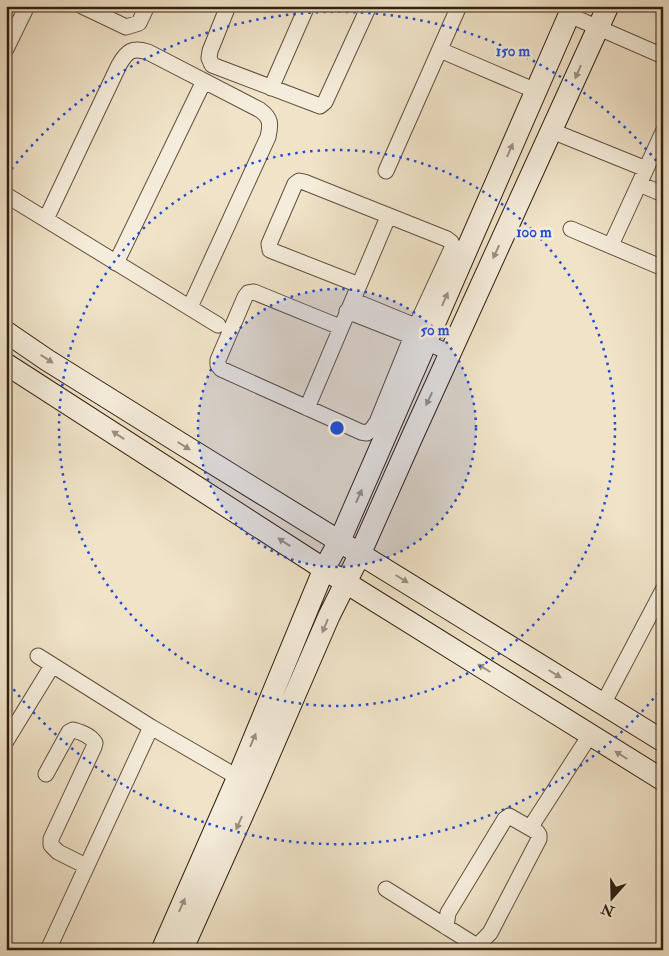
<svg xmlns="http://www.w3.org/2000/svg" width="669" height="956" font-family="'IM FELL Double Pica',serif">
  <rect width="100%" height="100%" fill="#f0e3c8"/>
  <filter id="stains"><feTurbulence type="fractalNoise" baseFrequency=".004" numOctaves="4"/><feColorMatrix values="0 0 0 0 .2 0 0 0 0 .09 0 0 0 0 .02 0 0 0 .5 -.17"/></filter>
  <radialGradient id="worn" r=".72"><stop offset=".6" stop-color="#630" stop-opacity="0"/><stop offset="1" stop-color="#630" stop-opacity=".3"/></radialGradient>
  <g fill="none" stroke-linecap="round" stroke-linejoin="round">
    <defs>
      <path id="street" d="M82,6L126,27L139,23L147,6
        M228,6L210,51L209,58L212,65L320,106L325,102L369,6
        M569,15L663,56
        M6,49L27,6
        M440,50L536,91
        M271,88L307,6
        M552,131L646,169
        M386,171L459,6
        M639,184L663,194
        M6,195L218,325
        M46,219L119,65C127,51 132,47 148,52L260,110C271,118 271,124 268,137L190,307
        M571,229L663,268
        M611,245L663,132
        M116,263L204,81
        M362,304L425,330
        M347,311L426,342L450,353
        M340,327L254,292L248,293L245,297L218,360V365L221,369L361,432L367,433L372,429L377,422L416,326L453,246L451,242L447,239L304,182L299,181L295,184L269,244L270,250L359,285
        M307,408L388,217
        M38,656L151,727L246,782
        M603,704L663,590
        M6,741L52,666
        M46,774L69,732L73,730C81,732 91,736 95,743L94,747L51,839V845L58,852L86,866
        M530,828L590,735
        M386,889L480,948
        M446,927L448,913L505,819L509,816L537,832L539,835V839L490,933L479,944H473
        M48,950L151,727"/>
      <path id="secondary" d="M6,332L47,360L180,443L663,741
        M6,364L324,569L663,780
        M162,950L238,777L324,569L340,540L573,6
        M182,950L255,787L329,616L360,554L412,437L608,6"/>
    </defs>
    <use href="#street" stroke="#614f3e" stroke-width="17"/>
    <use href="#secondary" stroke="#311e10" stroke-width="23"/>
    <use href="#street" stroke="#f5eddb" stroke-width="15"/>
    <use href="#secondary" stroke="#f5eddb" stroke-width="21"/>
  </g>
  <defs><path id="oneway-solid" d="M-6-.8H1V-3.2L6.5 0L1 3.2V.8H-6Z" transform="scale(1.25)"/></defs>
  <g fill="#9d9080">
    <use href="#oneway-solid" transform="translate(578 72) rotate(114)"/>
    <use href="#oneway-solid" transform="translate(510 150) rotate(-66)"/>
    <use href="#oneway-solid" transform="translate(496 252) rotate(115)"/>
    <use href="#oneway-solid" transform="translate(445 299) rotate(-66)"/>
    <use href="#oneway-solid" transform="translate(47 359) rotate(33)"/>
    <use href="#oneway-solid" transform="translate(429 399) rotate(115)"/>
    <use href="#oneway-solid" transform="translate(118 435) rotate(-147)"/>
    <use href="#oneway-solid" transform="translate(184 446) rotate(32)"/>
    <use href="#oneway-solid" transform="translate(359 496) rotate(-66)"/>
    <use href="#oneway-solid" transform="translate(284 542) rotate(-147)"/>
    <use href="#oneway-solid" transform="translate(402 579) rotate(32)"/>
    <use href="#oneway-solid" transform="translate(325 626) rotate(113)"/>
    <use href="#oneway-solid" transform="translate(484 668) rotate(-148)"/>
    <use href="#oneway-solid" transform="translate(555 674) rotate(32)"/>
    <use href="#oneway-solid" transform="translate(253 740) rotate(-67)"/>
    <use href="#oneway-solid" transform="translate(621 755) rotate(-148)"/>
    <use href="#oneway-solid" transform="translate(239 823) rotate(114)"/>
    <use href="#oneway-solid" transform="translate(182 905) rotate(-66)"/>
  </g>
  <circle cx="337" cy="428" r="139" fill="#1d4ed8" fill-opacity=".12"/>
  <g fill="none" stroke="#1d4ed8" stroke-width="2.5" stroke-dasharray="2.5 5">
    <circle cx="337" cy="428" r="139"/>
    <circle cx="337" cy="428" r="278"/>
    <path d="M663 687A416 416 0 0 1 7 681M7 175A416 416 0 0 1 663 169"/>
  </g>
  <circle cx="337" cy="428" r="8" fill="#1d4ed8" stroke="#f5eddb" stroke-width="2.5"/>
  <g font-size="15" text-anchor="middle" font-weight="bold" fill="#1d4ed8" stroke="#f5eddb" stroke-width="5" stroke-linejoin="round" paint-order="stroke">
    <text x="513" y="56">150 m</text>
    <text x="534" y="237">100 m</text>
    <text x="435" y="335">50 m</text>
  </g>
  <rect width="669" height="956" fill="none" stroke="#f0e3c8" stroke-width="25"/>
  <rect x="8" y="8" width="654" height="941" fill="none" stroke="#311e10" stroke-width="2.5"/>
  <rect x="12" y="12" width="644" height="931" fill="none" stroke="#311e10"/>
  <g transform="translate(612 898) rotate(200)" stroke="#f5eddb" stroke-width="4" paint-order="stroke">
  <path d="M0-4L9 19L0 12L-9 19Z" fill="#311e10"/>
  <text y="-8" font-size="14" font-weight="bold" text-anchor="middle" fill="#311e10">N</text>
  </g>
  <rect width="100%" height="100%" filter="url(#stains)"/>
  <rect width="100%" height="100%" fill="url(#worn)"/>
</svg>
